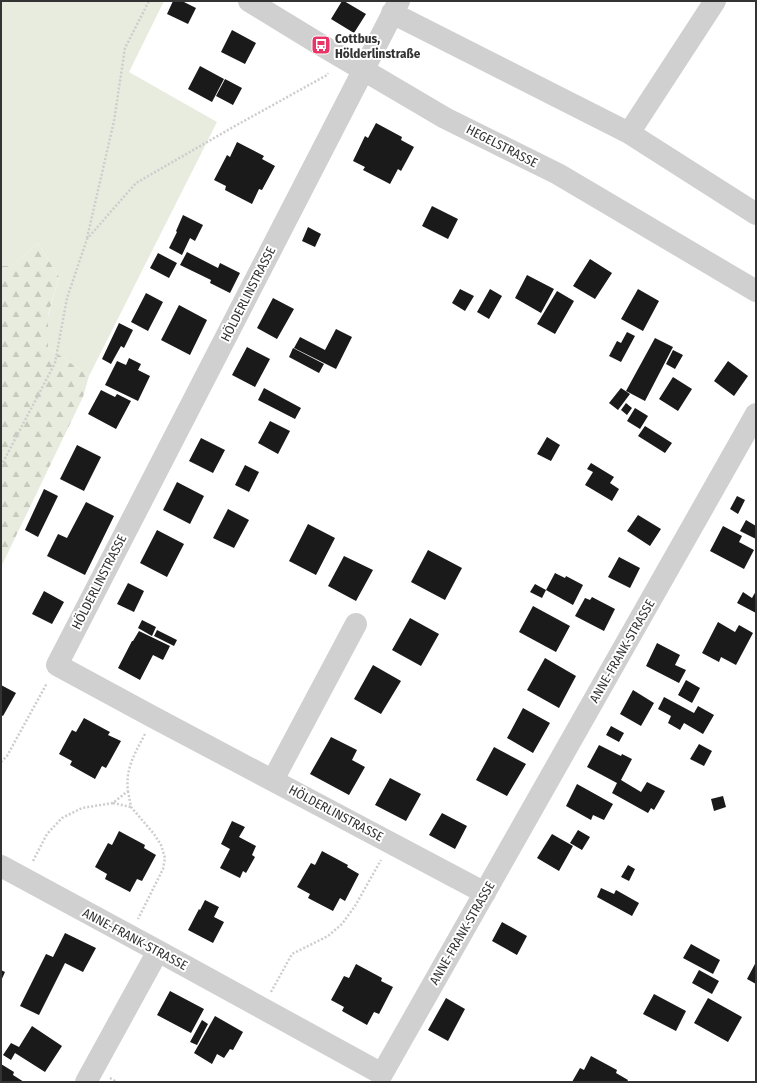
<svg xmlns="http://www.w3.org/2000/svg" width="757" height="1083" font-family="'Fira Sans Condensed',sans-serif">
  <defs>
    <pattern id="forest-firs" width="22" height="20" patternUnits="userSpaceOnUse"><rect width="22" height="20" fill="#e8ecde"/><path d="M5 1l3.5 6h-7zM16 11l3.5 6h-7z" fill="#c7cbbf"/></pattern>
  </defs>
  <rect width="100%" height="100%" fill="#fff"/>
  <path fill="#e8ecde" d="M1,1H164L129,72L217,122L89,376L48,347V316L59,277L38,243L12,266H1Z"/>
  <path fill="url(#forest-firs)" d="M38,243L59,277L48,315V347L89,376L83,397L1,567V266H12Z"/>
  <path fill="#1a1a1a" d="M173,1H182L196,8L188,24L167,14Z
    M342,1H344L366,14L354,33L331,19Z
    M232,30L256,43L245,64L221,52Z
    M200,66L224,79L212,102L188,89Z
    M225,79L242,88L233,105L216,96Z
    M376,123L402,137L401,140L414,147L401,171L398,169L390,184L363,170L365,167L353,161L365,136L368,138Z
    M237,142L264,156L262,159L275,166L262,190L259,189L252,204L225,190L226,186L214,180L227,155L230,157Z
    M432,206L458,219L448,239L422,226Z
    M183,215L203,225L195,241L190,238L182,255L169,248L177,232L176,231Z
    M308,227L321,234L315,247L302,241Z
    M187,252L218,268L220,263L240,273L230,293L210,283L211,280L180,265Z
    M158,253L177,263L169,278L150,268Z
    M590,259L612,273L595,299L573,286Z
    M527,275L554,289L541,313L515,298Z
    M460,289L474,296L465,311L452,303Z
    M490,289L502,296L489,319L477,312Z
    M638,289L659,301L643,331L621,319Z
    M557,291L574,301L555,334L537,324Z
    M146,293L163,302L148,331L131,322Z
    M273,298L294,309L277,339L257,328Z
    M179,305L207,320L190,355L161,340Z
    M119,323L133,330L124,348L121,346L111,364L102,359Z
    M336,329L352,337L336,369L294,348L300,337L325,350Z
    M627,332L635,336L621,362L609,356L617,341L621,343Z
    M655,338L673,347L645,401L626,391Z
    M247,347L270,359L255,387L232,375Z
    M293,348L324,364L319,373L289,357Z
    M673,350L683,355L675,369L666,364Z
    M129,358L141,364L138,370L150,376L138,401L105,385L117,361L126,365Z
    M728,361L748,376L734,396L714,381Z
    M673,377L692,389L678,411L659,399Z
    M264,388L301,408L295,419L258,400Z
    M621,388L630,394L618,410L609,403Z
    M101,390L115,397L117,394L131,401L116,429L88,414Z
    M626,403L632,408L627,415L621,410Z
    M635,408L648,416L640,429L627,421Z
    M270,421L290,431L278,454L258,443Z
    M645,426L672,443L665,453L638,436Z
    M547,437L560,445L551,461L537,454Z
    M201,438L225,450L213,473L189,461Z
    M77,445L101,457L84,491L60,479Z
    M591,463L614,477L610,483L619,489L612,501L585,485L593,472L587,469Z
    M245,465L259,472L249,492L235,485Z
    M177,482L204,496L190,524L163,510Z
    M44,489L58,496L38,537L25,530Z
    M737,496L745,500L738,514L730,509Z
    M86,502L114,516L85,575L47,556L58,534L67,538Z
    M228,509L249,520L234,548L213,538Z
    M638,515L661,529L650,546L627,531Z
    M746,520L756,526V539L740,531Z
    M308,524L335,538L316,575L289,561Z
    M723,526L742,536L739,542L754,550L744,569L710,551Z
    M157,530L184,544L167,577L140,563Z
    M428,550L462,568L445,600L411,582Z
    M344,556L373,570L356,601L328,586Z
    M619,557L640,568L630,588L608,577Z
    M555,573L565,578L566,576L583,585L573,605L546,590Z
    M128,583L144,591L134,612L117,604Z
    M535,584L546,590L542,598L530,592Z
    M44,591L64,602L52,624L32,614Z
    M756,591V613L737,603L743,592L752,598Z
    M592,597L615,609L604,631L575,616L585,598L590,600Z
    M533,606L570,626L556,652L519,632Z
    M410,618L439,634L421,666L392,650Z
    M142,620L156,627L152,636L138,628Z
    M718,622L735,632L739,625L753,633L736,665L721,657L719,662L702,653Z
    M157,630L177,640L174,646L154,636Z
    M139,631L170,646L163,660L153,655L140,680L118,668L132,641H133Z
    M657,643L680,655L675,665L686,670L679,683L646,666Z
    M545,658L576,676L559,708L527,690Z
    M373,665L401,681L381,714L354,699Z
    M686,680L700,688L692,703L678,695Z
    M1,685L16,693L3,716L1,715Z
    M633,690L654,703L641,726L620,714Z
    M664,697L694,713L698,706L714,715L703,734L684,723L680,730L668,723L671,716L658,709Z
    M523,708L550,723L533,753L507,738Z
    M84,718L110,732L108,735L121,741L106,768L102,766L95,779L70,765L72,761L59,754L72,730L76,732Z
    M611,726L624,733L619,742L606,735Z
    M331,737L357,750L352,760L365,767L349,795L310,774Z
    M699,744L712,751L704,766L690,759Z
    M599,745L621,756L622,754L632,759L621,780L641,792L647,782L665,791L654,810L651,808L648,813L612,793L617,783L587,767Z
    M494,747L526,764L507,796L476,780Z
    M390,778L421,794L406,821L375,805Z
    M577,784L613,804L604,820L593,815L591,820L566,806Z
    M723,796L726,807L714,811L711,799Z
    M442,813L467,826L455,849L429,835Z
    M232,821L245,827L239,837L256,846L252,855L255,857L246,873L243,871L240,878L220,868L230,849L221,844Z
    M578,830L590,837L582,850L570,843Z
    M119,831L145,845L144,848L156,855L142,881L137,879L130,892L105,879L107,874L95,867L108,843L112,845Z
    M552,834L573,846L559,871L537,858Z
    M322,851L348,865L347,867L359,874L345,901L340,898L333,911L308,898L310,894L297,887L311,863L315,865Z
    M628,865L635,869L629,881L621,877Z
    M601,888L614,894L616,890L639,903L632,916L597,897Z
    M205,900L219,907L214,917L224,922L213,943L188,930L199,909L200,910Z
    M502,922L527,936L517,955L492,941Z
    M65,933L96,948L83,972L65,963L39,1015L20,1006L46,954L53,957Z
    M691,944L720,960L713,974L683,958Z
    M756,962V984L747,979Z
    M356,964L382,978L381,981L393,987L379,1014L374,1012L367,1025L342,1011L344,1007L331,1000L344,976L349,978Z
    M1,970L5,972L1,981Z
    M699,970L719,981L712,994L692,983Z
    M170,991L204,1009L191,1033L157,1015Z
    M654,994L686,1011L676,1031L643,1014Z
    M446,998L465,1009L448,1041L428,1030Z
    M708,998L742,1017L728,1042L694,1023Z
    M215,1016L243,1032L233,1050L230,1049L224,1058L217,1054L212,1064L194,1053Z
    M202,1020L208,1024L197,1045L190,1042Z
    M32,1026L62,1046L45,1072L15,1053L11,1060L3,1055L11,1043L19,1047Z
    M591,1056L617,1070L616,1073L628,1080L627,1082H572L580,1068L584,1070Z
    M1,1064L14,1072L13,1075L24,1082H1Z"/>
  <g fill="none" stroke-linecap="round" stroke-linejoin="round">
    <path stroke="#cdcdcd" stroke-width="2.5" stroke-dasharray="2 2" stroke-linecap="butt" d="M87,238L114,121L125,48L149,1
      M1,466L55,363L67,298L87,239L136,183L235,126L327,75L328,73
      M1,762L7,756L47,683
      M128,791L131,807L154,834L161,845L165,858L163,869L138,919
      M113,803L131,807
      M33,861L47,834L62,818L82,808L113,803L128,791C125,769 135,753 145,734
      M271,992L292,954L328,936L342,924L355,906L381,860
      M110,1078L117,1082"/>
    <path stroke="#d0d0d0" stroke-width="22" d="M249,1L321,45L445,118L558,174L756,291
      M399,1L57,665L153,717L485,893
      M392,13L629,133L756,214
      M629,133L715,1
      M273,780L356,624
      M1,866L158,951L382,1074L756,414
      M86,1082L158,951"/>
  </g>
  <defs>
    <symbol id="bus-square" viewBox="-11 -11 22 22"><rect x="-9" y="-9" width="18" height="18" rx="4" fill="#e83668" stroke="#fff"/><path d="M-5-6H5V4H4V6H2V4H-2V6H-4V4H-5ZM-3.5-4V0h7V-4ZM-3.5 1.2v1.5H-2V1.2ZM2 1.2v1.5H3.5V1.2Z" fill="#fff"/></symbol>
  </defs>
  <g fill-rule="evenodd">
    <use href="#bus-square" x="310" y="34" width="22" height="22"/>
  </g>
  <g text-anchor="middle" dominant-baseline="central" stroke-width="4" stroke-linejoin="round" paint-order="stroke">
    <g font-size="13" font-weight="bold" fill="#333" stroke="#fff" text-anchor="start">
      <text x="335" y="38">Cottbus,<tspan x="335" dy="15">Hölderlinstraße</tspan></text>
    </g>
    <g font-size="13" fill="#333" stroke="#fff">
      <text transform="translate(502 146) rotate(27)">HEGELSTRASSE</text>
      <text transform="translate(248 294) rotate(-63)">HÖLDERLINSTRASSE</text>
      <text transform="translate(99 582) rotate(-63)">HÖLDERLINSTRASSE</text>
      <text transform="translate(622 651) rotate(-60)">ANNE-FRANK-STRASSE</text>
      <text transform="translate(336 813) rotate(28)">HÖLDERLINSTRASSE</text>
      <text transform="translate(462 933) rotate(-60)">ANNE-FRANK-STRASSE</text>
      <text transform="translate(135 939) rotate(28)">ANNE-FRANK-STRASSE</text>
    </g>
  </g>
  <rect width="757" height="1083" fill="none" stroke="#333333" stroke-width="4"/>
</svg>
